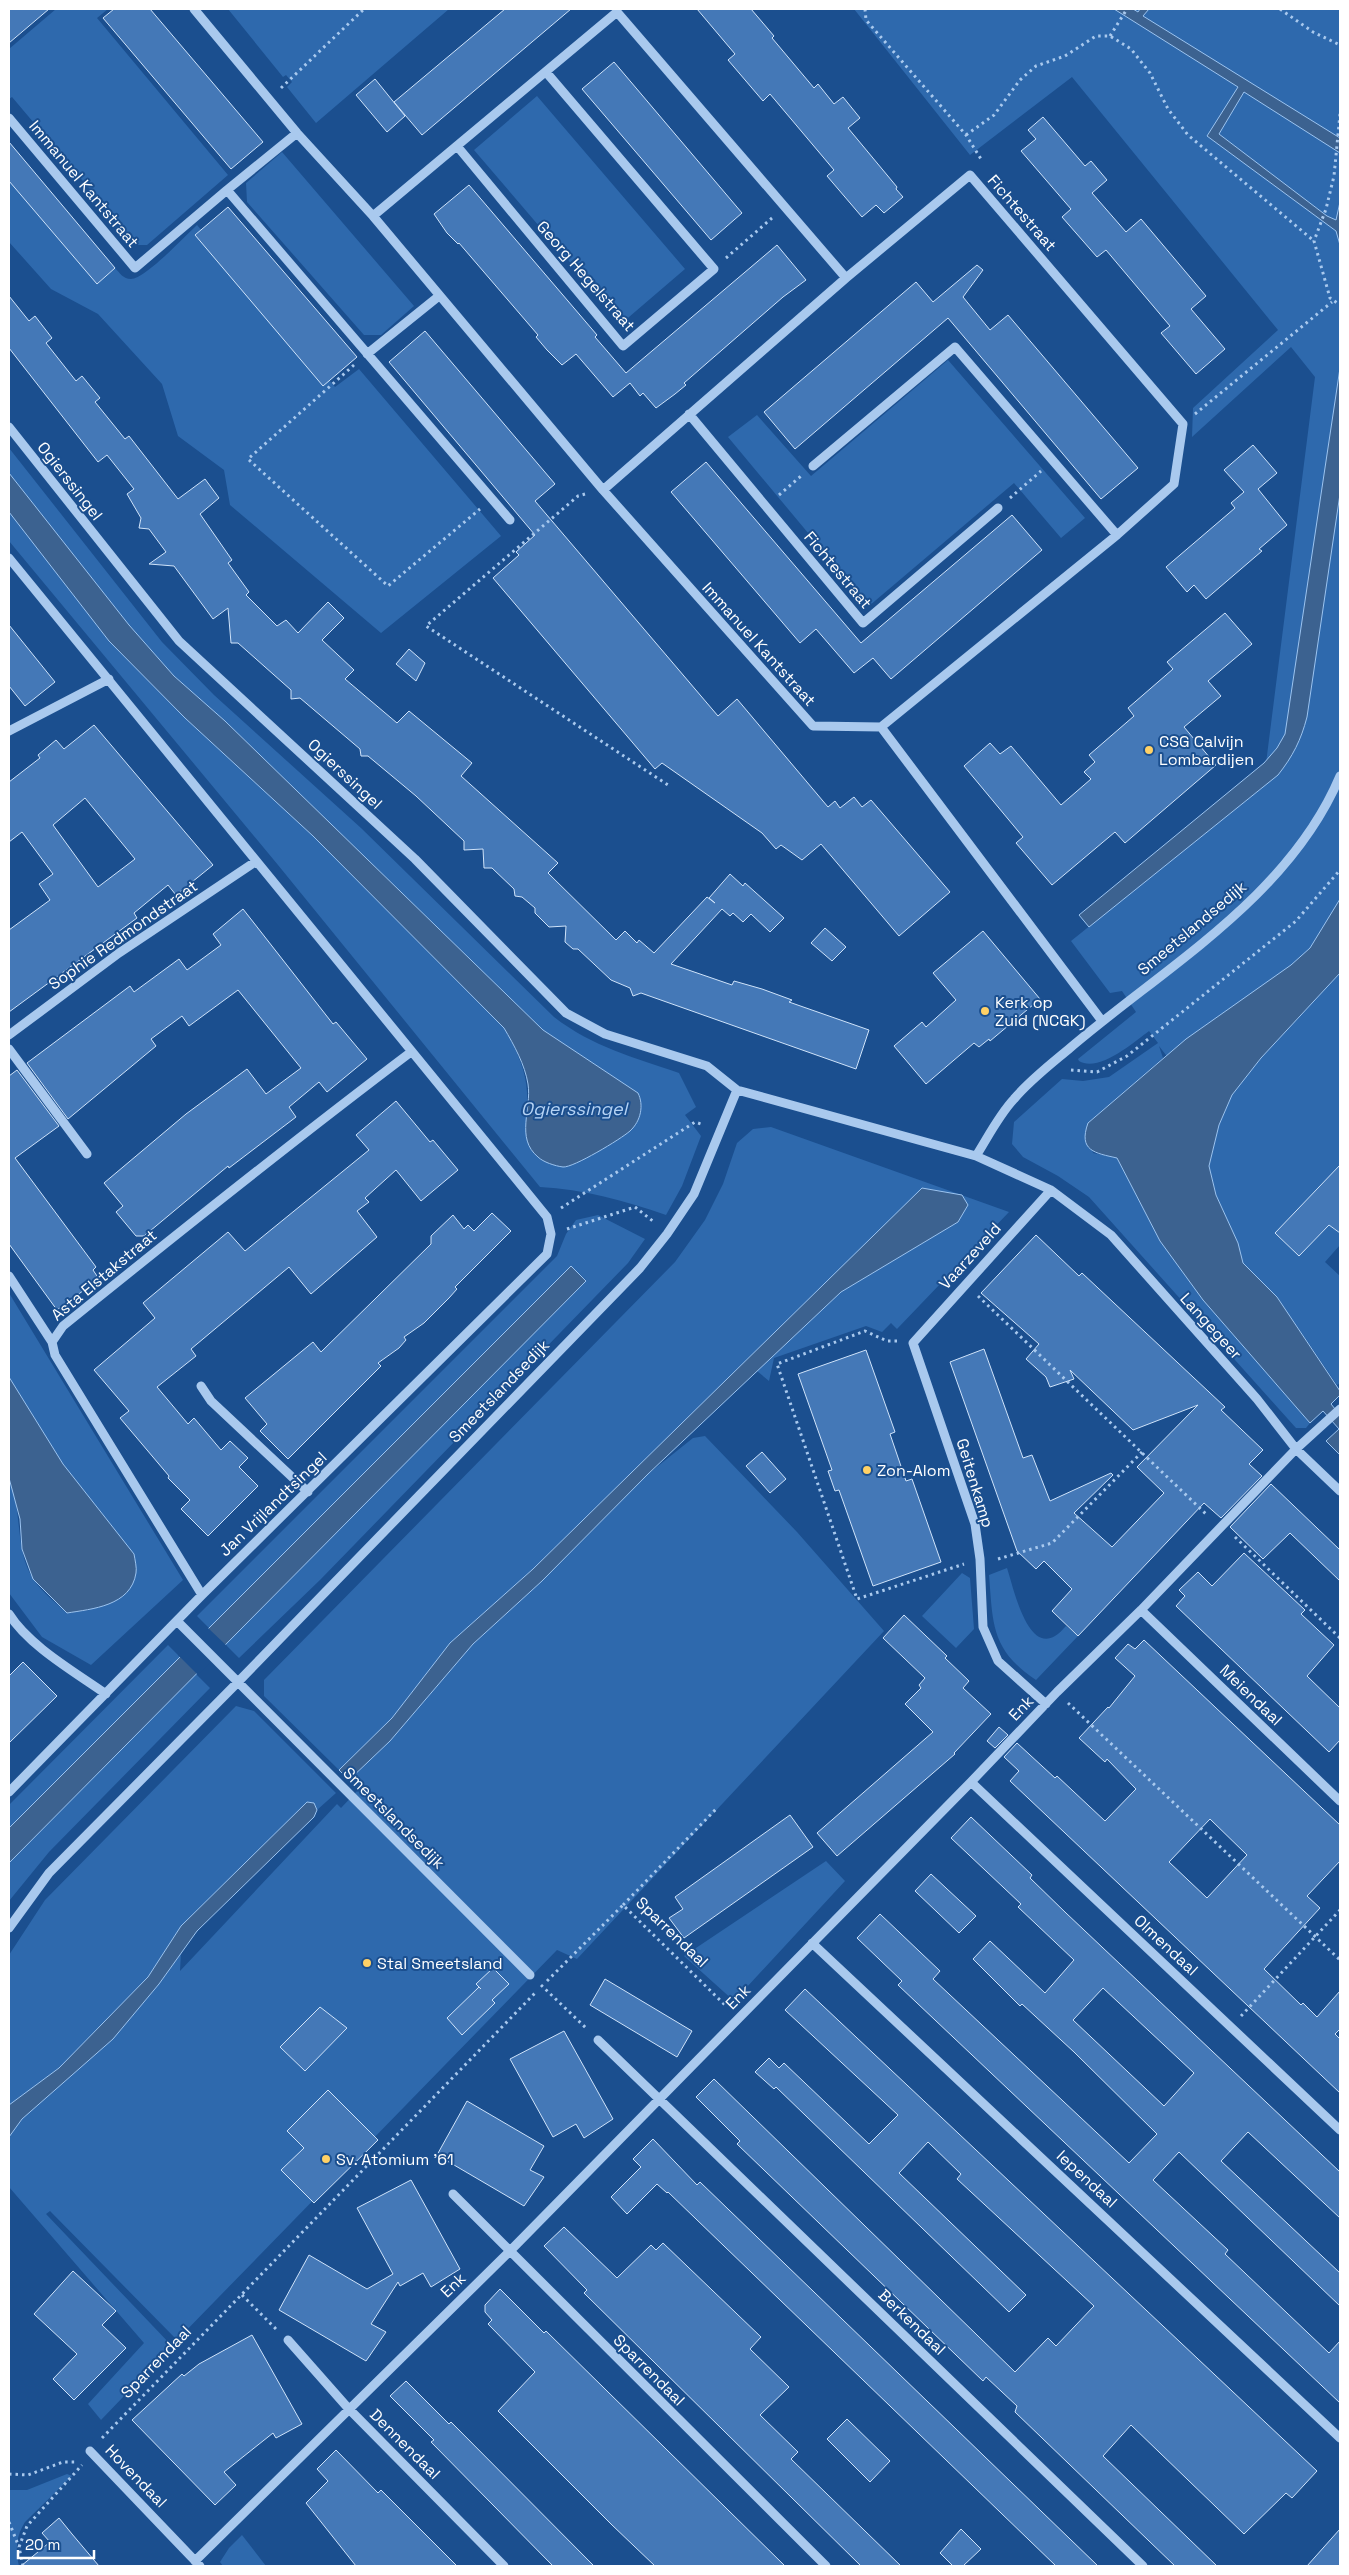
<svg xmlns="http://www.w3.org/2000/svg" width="1349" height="2575" font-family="'Space Grotesk',sans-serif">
  <rect width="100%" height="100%" fill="#1b4f8f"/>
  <path fill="#2e69ad" d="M56,9H108L97,18L228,175L147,245H137L12,97L9,99V49Z
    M228,9H449L316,123L287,87L292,82L286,75L283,77Z
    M854,9H1340V933L1169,1059L1159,1046L1163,1058L1088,1123L1093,1153L1117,1158L1160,1241L1203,1300L1310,1423L1306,1428H1296L1089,1197L1058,1176L1023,1157L1012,1144L1014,1122L1062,1079L1083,1081L1109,1077L1158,1043L1149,1031C1134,1042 1099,1073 1079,1061L1078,1059L1136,1012L1122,991L1110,993L1071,941L1263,787L1315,377L1291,347L1192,437L1193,408L1278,330L1072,77L970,155Z
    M537,96L685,269L622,323L474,150Z
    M282,152L414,306L381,335H364L247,202L246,183Z
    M9,181L97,284L115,268C120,273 123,279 131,279C145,279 185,236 197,225L335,387L359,369L501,536L381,633L230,505L224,470L178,436L162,384L98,314L51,289L9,242Z
    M948,360L1085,518L1061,538L1014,483L869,606L728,437L757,415L811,476Z
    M9,448L162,642L214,695L361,828L554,1017C593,1047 633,1057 679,1073L696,1107L685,1115L701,1136L682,1186L666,1215C625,1201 583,1189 540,1187L278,865L9,541V512L109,641L185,718L313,836L504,1028C526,1067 531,1086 525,1130L564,1167L574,1164C599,1149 655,1128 638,1093L543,1030L225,721L174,676L129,625L9,473Z
    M1340,973V1165L1275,1233L1299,1256L1329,1225L1335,1230L1340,1225V1245L1325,1262L1340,1276V1383L1337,1385L1277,1297L1243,1263L1238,1243L1216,1195L1209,1166L1219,1125L1232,1095L1261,1058Z
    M771,1127L1009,1212L897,1329L891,1323L882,1332L866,1326L774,1358L769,1381L757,1371L841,1292L958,1222L830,1278L533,1569L450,1643L392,1718L339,1770L264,1696V1680L675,1262L705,1220L723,1184L737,1143L753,1129Z
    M598,1215L645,1239L628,1263L320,1580L239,1658L225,1644L586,1280L571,1266L209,1628L197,1616L557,1256L566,1234L576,1220Z
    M9,1293L183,1580L91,1665L42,1637L9,1593V1478C23,1510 14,1551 34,1580C42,1592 56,1603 67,1613L90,1610L134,1554L63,1464L9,1377Z
    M705,1436L797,1532L884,1631L577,1959L557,1950L177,2340L50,2211L46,2214L172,2346L101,2420L88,2404L144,2343L9,2187V2137L22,2119L118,2033L159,1984L181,1953L180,1971L337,1804L341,1808L358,1790L349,1780L390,1741L473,1644L542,1581L648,1474L693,1438Z
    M1007,1568C1013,1586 1027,1653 1055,1636C1059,1634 1063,1629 1066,1626L1078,1636L1036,1680C991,1650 993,1624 989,1575Z
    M962,1573L970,1578L974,1629L956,1648L922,1616Z
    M168,1645L180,1657L9,1828V1805Z
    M196,1674L210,1688L49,1852L9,1901V1863Z
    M236,1706L254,1711L336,1793L317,1810L314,1803L307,1802L181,1926L148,1977L59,2068L9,2105V1955L45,1900Z
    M826,1861L845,1881L734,2001L684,1956Z
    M67,2474L72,2476L25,2522C16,2536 15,2550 19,2566H9V2490H27Z
    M242,2535L266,2566H223L220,2562L229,2548Z"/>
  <path fill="#3c6290" stroke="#9cc4f0" d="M1114,9H1133L1138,12L1140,9H1149L1143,16L1340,138V153L1244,92L1219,134L1327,216L1336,220L1340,202V245L1336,231L1207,136L1238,87Z
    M1340,368V494L1307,717C1301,740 1293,756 1278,775L1089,927L1079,915L1264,763L1277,748L1285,734Z
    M9,473L129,625L174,676L225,721L543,1030L638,1093C644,1105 641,1121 630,1131C621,1139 573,1168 563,1167C555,1166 543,1162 538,1157C515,1138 532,1109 528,1084C525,1065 514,1045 504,1028L313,836L185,718L109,641L9,512Z
    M1340,899V973L1261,1058L1232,1095L1219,1125L1209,1166L1216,1195L1238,1243L1243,1263L1277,1297L1340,1391V1395L1331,1404L1340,1415V1455L1326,1441L1339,1429L1323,1411L1310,1423L1203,1300L1160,1241L1117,1158C1095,1153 1078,1151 1088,1123L1186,1039L1291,965L1310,948Z
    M922,1188L962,1195L968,1205L958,1222L841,1292L648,1474L542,1581L473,1644L390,1741L349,1780L339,1770L392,1718L450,1643L533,1569Z
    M571,1266L586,1281L9,1863V1828Z
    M9,1377L63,1464L134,1554C135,1560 137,1568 136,1573C131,1606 92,1609 67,1613L33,1579L22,1549L20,1519L9,1478Z
    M307,1802L314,1803L317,1810L314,1817L197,1931L159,1984L113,2039L22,2119L9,2137V2105L59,2068L148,1977L181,1926Z"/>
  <path fill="#1b4f8f" d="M207,1627L227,1646L198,1675L178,1655Z"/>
  <path fill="#4478b7" stroke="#cfe3fa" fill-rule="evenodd" d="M9,9H49L9,43Z
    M114,9H150L263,142L231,169L103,18Z
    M505,9H571L422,135L394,102Z
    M697,9H751L774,36L772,38L814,88L818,84L834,104L843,97L860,118L848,128L897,187L896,189L903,197L884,213L876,205L862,217L827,176L834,170L770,94L763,101L728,60L735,54Z
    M614,62L742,213L711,240L582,89Z
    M375,79L405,116L387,132L356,95Z
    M1043,117L1085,166L1091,161L1107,180L1092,193L1126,232L1141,219L1206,296L1191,309L1225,349L1196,374L1161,333L1170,326L1106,250L1097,257L1062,217L1071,209L1021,151L1036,139L1028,130Z
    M9,142L115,268L97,284L9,181Z
    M469,185L597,335L595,337L626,373L777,245L806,280L783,297L684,383L686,385L675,394L656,408L643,393L640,396L630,383L613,397L576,354L562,365L547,350L536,337L538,335L459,243L458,244L447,233L434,214Z
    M228,207L357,357L323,386L195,235Z
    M977,265L983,270L963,297L990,330L1008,315L1138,468L1101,499L948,318L795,449L764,412L916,282L933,302Z
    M9,296L29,321L35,316L52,338L46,343L76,381L82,376L100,398L95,402L125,439L129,436L178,499L205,479L219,498L200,514L232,560L228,563L249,592L246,595L277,626L286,620L298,633L328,602L344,618L322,640L354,670L345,679L397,723L409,711L472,763L461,776L558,863L548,873L616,940L625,931L637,943L639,940L654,953L707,897L715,903L709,898L730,874L743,886L745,883L784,918L770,932L751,914L743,922L733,913L730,916L722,909L671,964L732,985L734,981L762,989L792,1000L789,1002L869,1030L856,1069L641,993L633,996L630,988L611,980L578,949H573L565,942L566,926L549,927L535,913V908L522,897L515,896L514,889L492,868H484L483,849L464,850V841L416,796L368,756H361L360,749L300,698L291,699V690L238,643H231L228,608L213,619L174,566L149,564L166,552L149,529L139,528L141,518L127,494L134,489L107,455L98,462L9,348Z
    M425,331L555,484L535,501L718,716L737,699L828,807L835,801L840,808L854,797L862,807L871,800L950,892L899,936L821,844L802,860L781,845L776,849L762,833L662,763L655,769L493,578L519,555L516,552L535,535L389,362Z
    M1253,445L1277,473L1258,489L1287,525L1259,549L1262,551L1206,599L1194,585L1187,592L1166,567L1235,508L1231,503L1244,492L1224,470Z
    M706,462L861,643L1012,515L1042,550L891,679L873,658L854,673L816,629L800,643L671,492Z
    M1225,613L1252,644L1208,681L1221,696L1184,727L1216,765L1125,843L1115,832L1052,885L1016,843L1023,837L964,766L990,743L1000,754L1011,746L1061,805L1091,779L1084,772L1095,762L1089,755L1134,716L1128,708L1173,669L1167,662Z
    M9,625L55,682L25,706L9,686Z
    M409,649L425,663L416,681L396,664Z
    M94,725L213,865L176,895L168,885L134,913L137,918L9,1012V930L50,900L39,884L53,874L22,832L9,842V782L40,758L38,755L56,740L64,749ZM85,798L135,859L98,887L53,825Z
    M243,909L333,1024L336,1022L367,1059L327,1092L319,1082L289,1107L296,1117L229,1168L228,1166L144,1236H136L116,1212L123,1206L104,1183L186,1114L247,1069L266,1094L301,1068L238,990L189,1026L182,1016L151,1039L156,1046L68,1119L27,1063L130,986L134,992L179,959L187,970L221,945L213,934Z
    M825,928L846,947L832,961L811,943Z
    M983,931L1040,999L990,1041L989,1039L979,1047L974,1043L926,1084L894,1046L922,1022L926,1027L956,1000L933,973Z
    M17,1070L59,1126L15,1158L96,1267L93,1270L99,1279L57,1310L9,1244V1076Z
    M396,1101L430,1142L433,1140L458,1170L421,1201L396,1170L365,1198L369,1202L357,1211L377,1237L311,1294L289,1267L191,1349L196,1356L157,1387L188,1424L194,1418L221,1450L230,1441L248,1458L239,1467L258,1486L208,1536L181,1509L190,1500L168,1478L169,1476L120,1418L129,1411L94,1370L155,1318L143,1303L228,1232L245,1251L369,1150L356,1135Z
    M1340,1165V1233L1329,1225L1299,1256L1275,1233Z
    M492,1213L511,1231L455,1287L457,1289L449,1298L424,1323L404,1337L406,1340L399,1348L378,1363L381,1366L288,1459L260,1431L267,1424L245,1398L313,1342L321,1352L431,1244V1236L453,1215L464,1229L468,1225L474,1231Z
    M1036,1235L1079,1276L1082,1273L1225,1407L1221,1410L1263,1450L1249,1464L1262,1476L1221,1518L1204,1503L1078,1636L1052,1611L1072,1589L1044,1561L1036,1569L1017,1551L950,1362L984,1349L1023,1458L1032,1455L1050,1501L1111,1473L1113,1475L1074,1513L1112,1547L1164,1493L1137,1467L1198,1405L1133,1430L1070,1370L1074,1379L1050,1387L1046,1377L1026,1359L1039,1344L981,1293Z
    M866,1350L895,1432L890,1434L906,1481L912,1479L941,1562L873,1586L839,1490L835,1491L828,1471L832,1470L798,1374Z
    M762,1452L786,1479L770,1493L746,1466Z
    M1271,1484L1340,1550V1581L1290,1533L1263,1559L1230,1527Z
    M1244,1553L1305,1610L1301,1614L1334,1645L1307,1676L1340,1708V1740L1329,1752L1176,1606L1185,1596L1179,1590L1198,1572L1212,1586Z
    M904,1615L947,1656L945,1658L969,1681L963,1688L991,1714L954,1753L955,1754L837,1856L817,1833L933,1732L905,1704L921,1688L919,1685L925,1678L883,1638Z
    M1144,1640L1340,1825V1861L1307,1896L1320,1908L1264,1969L1301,2005L1303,2003L1317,2017L1340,1991V2029L1335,2034L1340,2039V2093L1010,1781L1019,1771L1004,1757L1017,1743L1055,1778L1057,1776L1105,1821L1136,1789L1107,1759L1105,1762L1079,1738L1108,1707L1109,1708L1135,1676L1115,1658L1128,1644L1135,1649ZM1210,1819L1247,1855L1207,1898L1169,1862Z
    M23,1662L57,1696L9,1743V1676Z
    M999,1727L1008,1735L995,1748L987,1741Z
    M790,1815L813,1847L684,1938L669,1918L683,1909L675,1897Z
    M971,1817L1032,1875L1030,1878L1066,1913L1340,2172V2218L1248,2132L1221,2161L1340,2273V2306L1179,2152L1153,2180L1228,2250L1225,2254L1329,2353L1340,2341V2403L898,1985L902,1981L857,1938L880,1914L940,1971L933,1979L1129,2163L1157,2134L1074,2052L1022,2004L1020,2006L973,1959L990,1941L1045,1993L1074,1960L1018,1907L1021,1904L951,1838ZM1103,1988L1194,2073L1164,2106L1073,2020Z
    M931,1874L976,1916L959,1933L915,1891Z
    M493,1968L509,1984L492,2000L495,2003L462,2035L447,2018L479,1987L481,1989L476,1984Z
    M605,1979L692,2031L677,2057L590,2005Z
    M805,1989L1317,2471L1292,2498L1286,2493L1244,2534L1131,2425L1103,2456L1217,2566H1175L1015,2412L1017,2406L986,2377L983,2381L737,2144L740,2141L696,2097L714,2079L1015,2372L1048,2338L1056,2346L1094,2306L957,2179L961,2174L928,2142L899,2173L1026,2295L1009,2312L776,2087L774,2089L755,2072L769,2058L779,2068L784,2063L869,2144L898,2115L785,2010Z
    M320,2007L347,2028L305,2071L280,2047Z
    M564,2031L613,2119L584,2138L576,2124L553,2137L510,2059Z
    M328,2090L378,2140L314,2203L281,2170L304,2148L287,2131Z
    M467,2101L544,2146L530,2170L544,2177L524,2206L437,2155Z
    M653,2139L697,2185L700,2182L1098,2566H1056L668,2192L667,2193L657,2184L627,2214L611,2197L641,2167L633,2159Z
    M411,2180L460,2269L431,2287L423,2273L400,2286L398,2282L371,2324L386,2332L366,2361L279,2310L309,2255L367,2289L393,2274L357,2208Z
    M564,2227L617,2278L651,2245L656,2250L663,2243L761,2337L750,2349L789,2387L760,2415L798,2452L791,2459L901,2566H861L584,2293L587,2290L544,2246Z
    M73,2271L116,2311L102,2325L126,2348L74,2400L53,2379L77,2354L34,2314Z
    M500,2289L544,2333L546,2331L785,2566H655L612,2525L498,2411L535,2372L488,2324L492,2320L485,2312V2305Z
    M252,2335L302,2424L276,2438L273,2433L224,2472L236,2485L215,2505L132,2420L182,2374L184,2376L199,2364Z
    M406,2381L449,2424L451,2422L594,2566H553L431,2442L434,2440L390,2396Z
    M847,2419L890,2461L870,2482L827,2439Z
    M336,2450L378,2493L381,2490L457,2566H356L306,2503L328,2481L317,2469Z
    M59,2518L72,2534L99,2566H21L50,2542L42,2533Z
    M961,2529L981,2549L963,2566H953L940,2553Z
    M1340,2529V2566H1307Z"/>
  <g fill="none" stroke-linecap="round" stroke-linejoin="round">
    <path stroke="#a9c9ee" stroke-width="3" stroke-dasharray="2.5 4" stroke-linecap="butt" d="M865,9L866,20L966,135L981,159L979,161
      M1280,9L1313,32L1340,45
      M1110,36L1127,9
      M281,88L364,9
      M1340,114L1334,176L1326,209L1314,241L1330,298L1340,305
      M966,135L994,115L1020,80L1036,66L1065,56L1096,36H1110L1131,49L1150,73L1168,109L1188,135L1314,241
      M726,258L772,218
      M354,365L248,459L388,586L480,509
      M1195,414L1332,302
      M585,494L578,496L426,626L668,785
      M779,495L801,476
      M1010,498L1041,471
      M1071,1070L1097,1072L1127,1056L1296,921L1340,870
      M561,1208L695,1122L704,1125
      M567,1229L635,1207L654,1222
      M978,1296L1208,1516
      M897,1341H887L865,1331L777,1364L857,1599L964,1564
      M1235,1537L1340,1638
      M998,1559L1052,1543L1142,1452
      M1068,1703L1340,1960
      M623,1905L718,1807
      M547,1981L623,1905L727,2007
      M541,1985L587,2029
      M1241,2016L1340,1910
      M242,2295L276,2329
      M102,2438L537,1991
      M9,2474L28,2475L63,2462H78
      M9,2522L19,2547
      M23,2566L19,2547L27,2526L82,2465"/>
    <path stroke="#a9c9ee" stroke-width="9" d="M194,9L297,133L373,216L603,490L813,726L881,727L1102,1021
      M9,118L135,268L227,190
      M297,133L227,190L510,520
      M457,146L623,346L714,269L546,72
      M373,216L617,12L846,278
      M367,354L439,296
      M689,414L863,623L998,508
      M9,427L179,641L415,859L566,1013L605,1034L707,1066L737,1090L976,1156L1051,1190L1111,1235L1257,1399L1296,1449L1340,1491
      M813,466L955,347L1117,535
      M603,490L846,278L970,175L1183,424L1174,484L1117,535L881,727
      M9,558L547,1217L551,1234L547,1254L202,1595L9,1792
      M9,731L109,679
      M9,1035L119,953L255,862
      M9,1049L87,1154
      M976,1156C988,1137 999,1115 1014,1099C1030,1080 1051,1064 1070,1048C1166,966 1289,897 1340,776
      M9,1276L52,1342
      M201,1386L211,1401L308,1492
      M202,1595L55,1355L52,1342L63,1326C178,1233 293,1141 411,1052
      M1141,1610L1340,1801
      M9,1614C29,1646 75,1672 106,1694
      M177,1621L530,1975
      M1046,1704L998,1661L983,1627L980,1559L975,1524L913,1343L1051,1190
      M971,1782L1340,2130
      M9,1928L49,1873L238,1682L640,1268L667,1234L694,1194L737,1090
      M812,1943L1340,2438
      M598,2040L1143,2566
      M453,2194L826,2566
      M288,2340L348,2408L504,2566
      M90,2451L200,2566
      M195,2561L509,2252L971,1782L1057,1692L1141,1610L1296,1449L1340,1409"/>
  </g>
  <g fill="#ffd166" stroke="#1b4f8f" stroke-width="2">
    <circle cx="1149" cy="750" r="5"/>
    <circle cx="985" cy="1011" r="5"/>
    <circle cx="867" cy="1470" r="5"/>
    <circle cx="367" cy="1963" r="5"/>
    <circle cx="326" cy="2159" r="5"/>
  </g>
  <g text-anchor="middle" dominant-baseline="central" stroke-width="4" stroke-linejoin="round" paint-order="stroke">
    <g font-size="16" fill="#fff" stroke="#1b4f8f">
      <text transform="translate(84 184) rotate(50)">Immanuel Kantstraat</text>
      <text transform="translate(1022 213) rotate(49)">Fichtestraat</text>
      <text transform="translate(586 276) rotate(49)">Georg Hegelstraat</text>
      <text transform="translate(70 481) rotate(52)">Ogierssingel</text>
      <text transform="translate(838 570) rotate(50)">Fichtestraat</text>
      <text transform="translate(759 644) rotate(48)">Immanuel Kantstraat</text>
      <text transform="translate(345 774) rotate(43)">Ogierssingel</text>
      <text transform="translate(1192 928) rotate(-40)">Smeetslandsedijk</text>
      <text transform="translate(123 935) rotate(-35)">Sophie Redmondstraat</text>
      <text transform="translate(970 1256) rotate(-48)">Vaarzeveld</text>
      <text transform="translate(104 1275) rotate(-40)">Asta Elstakstraat</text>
      <text transform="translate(1211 1326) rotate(48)">Langegeer</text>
      <text transform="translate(499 1391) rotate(-46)">Smeetslandsedijk</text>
      <text transform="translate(975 1483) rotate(73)">Geitenkamp</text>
      <text transform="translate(273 1504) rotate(-44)">Jan Vrijlandtsingel</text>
      <text transform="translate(1251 1695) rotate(44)">Meiendaal</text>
      <text transform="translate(1021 1708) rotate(-46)">Enk</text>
      <text transform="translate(394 1818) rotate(45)">Smeetslandsedijk</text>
      <text transform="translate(672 1932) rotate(44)">Sparrendaal</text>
      <text transform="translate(1166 1945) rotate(43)">Olmendaal</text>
      <text transform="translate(738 1997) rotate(-45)">Enk</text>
      <text transform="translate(1087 2179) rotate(43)">Iependaal</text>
      <text transform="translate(453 2285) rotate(-44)">Enk</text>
      <text transform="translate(912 2322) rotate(44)">Berkendaal</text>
      <text transform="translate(156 2362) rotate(-46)">Sparrendaal</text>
      <text transform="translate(649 2370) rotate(45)">Sparrendaal</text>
      <text transform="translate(405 2444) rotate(45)">Dennendaal</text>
      <text transform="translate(136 2476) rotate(46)">Hovendaal</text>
    </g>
    <g font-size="16" fill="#fff" stroke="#1b4f8f" text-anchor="start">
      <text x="1159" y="741">CSG Calvijn<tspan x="1159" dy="18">Lombardijen</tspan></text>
      <text x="995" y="1002">Kerk op<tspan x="995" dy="18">Zuid (NCGK)</tspan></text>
      <text x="877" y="1470">Zon-Alom</text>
      <text x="377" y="1963">Stal Smeetsland</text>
      <text x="336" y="2159">Sv. Atomium '61</text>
    </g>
    <g font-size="18" font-style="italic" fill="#b5d3f5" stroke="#1b4f8f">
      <text x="574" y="1108">Ogierssingel</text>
    </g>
  </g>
  <rect width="1349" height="2575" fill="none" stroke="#ffffff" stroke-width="20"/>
  <path d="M18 2550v8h76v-8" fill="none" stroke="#ffffff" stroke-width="2.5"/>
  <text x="25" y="2550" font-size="15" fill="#ffffff" stroke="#1b4f8f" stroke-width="4" paint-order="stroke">20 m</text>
</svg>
